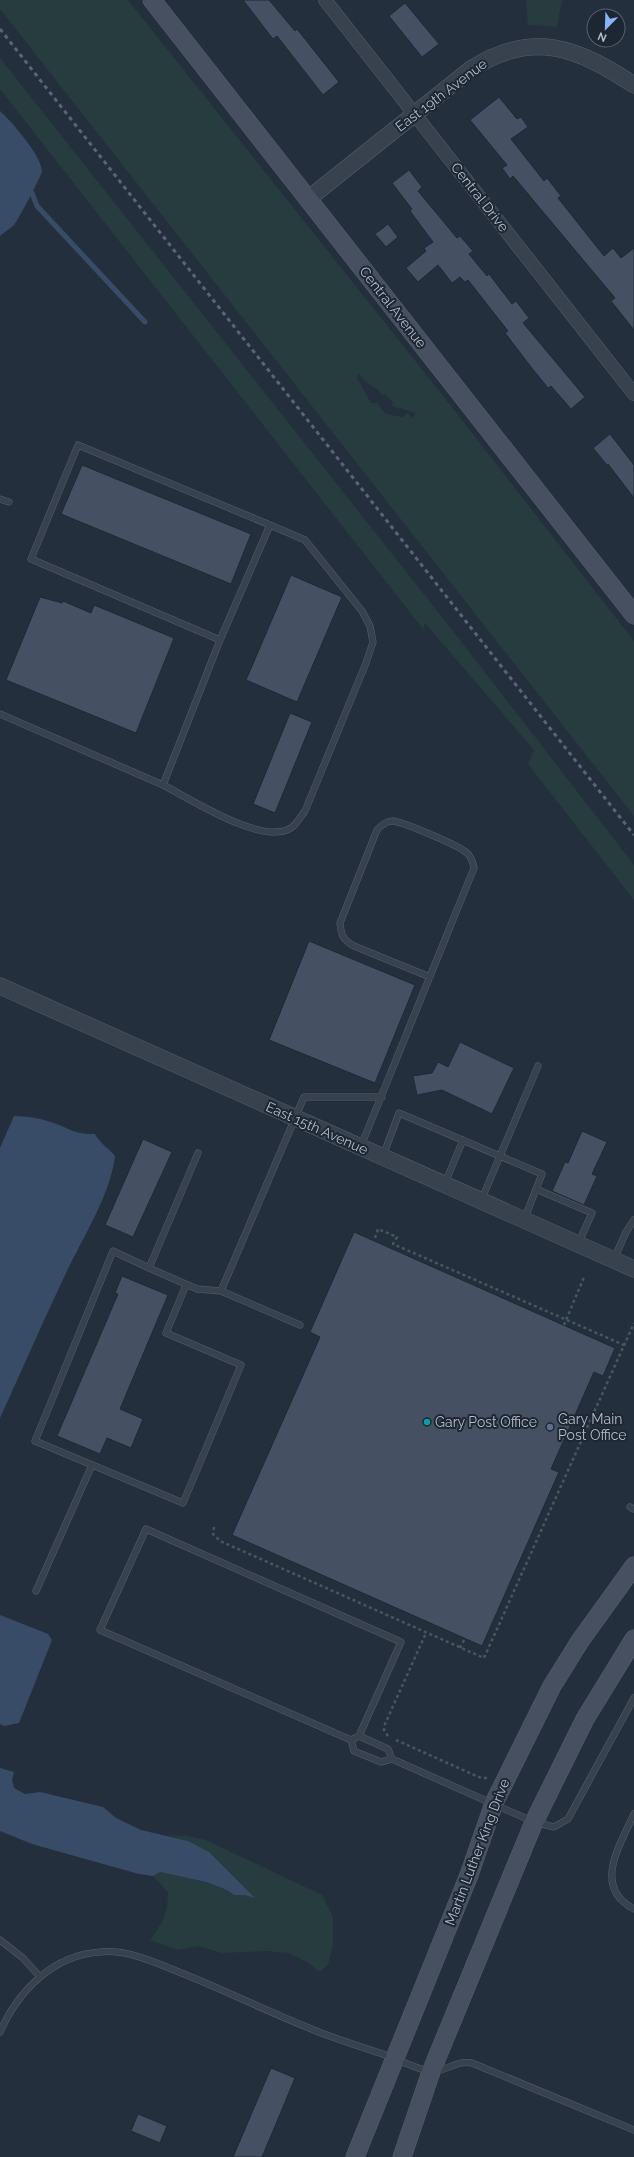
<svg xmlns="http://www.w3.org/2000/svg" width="634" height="2157" font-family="Raleway,sans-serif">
  <rect width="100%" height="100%" fill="#242f3e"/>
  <path fill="#263c3f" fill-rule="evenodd" d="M0,0H128L444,397L634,641V816L0,9ZM358,373L368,384L376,388L383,396L385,394L393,402L392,406L416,413L412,418L408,413L402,417L386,414L377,403H371L357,378Z
    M526,0H562L557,27L528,25Z
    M0,58L453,631L634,865V900L528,764L534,750L425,623L423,629L0,89Z
    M166,1835L188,1836L206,1840L322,1895L333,1917V1945L328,1965L319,1972L309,1963L289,1953L266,1951L222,1953L198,1946L178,1950L150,1940C163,1922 168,1914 168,1892L153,1876L160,1872L206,1882L227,1890L234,1895H244L254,1897L188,1841Z"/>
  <path fill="#394c67" d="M0,111C11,121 41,155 42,171C42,175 18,220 14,225C10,229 4,232 0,236Z
    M14,1116C27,1116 39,1118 51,1122C69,1128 75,1135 95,1134C99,1143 109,1148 115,1156C110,1196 83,1237 66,1273C43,1321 22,1370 0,1418V1148Z
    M0,1615L48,1634L52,1640L19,1723L4,1726L0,1724Z
    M0,1768L14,1772L12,1780L14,1788L25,1794L40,1792L103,1807L116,1818L141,1830L188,1841L209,1852L255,1898L244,1895H234L227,1890L206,1882L160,1872L153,1876L139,1874L32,1844L0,1831Z"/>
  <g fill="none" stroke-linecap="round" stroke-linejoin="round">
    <path stroke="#394c67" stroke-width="5" d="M32,193L37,206L145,322"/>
  </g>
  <path fill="#455162" stroke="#1f2835" d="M243,0H269L295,31L297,29L339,82L323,95L277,36L273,39Z
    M405,3L439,44L422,57L389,16Z
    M499,97L517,119L521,117L528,127L511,139L544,181L547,178L561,196L558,198L604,256L613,248L621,258L634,248V330L611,301L615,298L513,176L510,179L502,168L507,165L470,120Z
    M409,170L422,187L418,191L457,238L460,236L473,251L469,254L487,276L489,274L512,304L516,301L529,318L523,323L585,397L571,409L551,386L548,388L531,367L505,333L508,331L468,280L465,282L460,277L452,283L438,265L418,282L406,268L426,251L424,248L433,242L410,211L412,209L392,183Z
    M388,224L398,237L386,247L375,234Z
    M610,434L634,465V498L608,464L607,465L593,448Z
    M82,465L251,534L231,584L61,514Z
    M291,575L342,597L297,702L246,680Z
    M40,597L62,603L63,601L91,613L94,605L174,638L136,733L6,680Z
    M290,713L312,722L275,813L253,804Z
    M309,941L415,985L375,1083L269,1040Z
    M460,1042L514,1068L492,1114L442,1090L417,1095L413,1076L432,1073L438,1062L448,1067Z
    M582,1131L607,1142L592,1174L597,1176L584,1205L552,1191L565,1162L568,1163Z
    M143,1139L172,1152L133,1237L105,1225Z
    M354,1232L615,1348L603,1376L594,1372L551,1469L559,1472L482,1646L232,1535L320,1337L310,1332Z
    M122,1276L168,1295L120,1409L143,1419L131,1448L107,1438L100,1454L57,1436L118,1294L115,1293Z
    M271,2068L295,2078L273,2131L262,2157H233Z
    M138,2114L167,2126L160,2143L131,2131Z"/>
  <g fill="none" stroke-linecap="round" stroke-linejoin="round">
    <defs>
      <path id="service" d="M0,499L9,502
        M0,714L163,785L220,640L31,559L78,445L270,525L220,640
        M163,785C191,799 262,846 291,828C296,825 301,816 305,811L366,663L373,642L370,626L362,611L305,540L270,525
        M361,1146L474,868C473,863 472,858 468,854C463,847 403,822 393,821C386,821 382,825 377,830L340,923C341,935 343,940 354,946L430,977
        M383,1156L399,1113L542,1174L524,1220
        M445,1183L463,1140
        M536,1189L592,1213L578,1244
        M481,1201L538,1066
        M614,1259L626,1232L634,1220
        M149,1268L197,1289L221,1291
        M186,1285L166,1333L241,1365L183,1503L35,1441L113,1251L149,1268L198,1153
        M300,1325L221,1291L304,1097H382
        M630,1507L634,1509
        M36,1591L92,1465
        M359,1736L388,1749L392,1759
        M351,1740L359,1736L401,1642L146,1529L100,1630L351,1740L354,1751L381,1762L392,1759L534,1822L554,1827L568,1819L634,1698
        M634,1814C620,1845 592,1887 634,1909
        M0,1940L23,1958L40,1977
        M0,2032C18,1991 53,1955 100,1952C129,1949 158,1964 184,1974C226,1991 267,2011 309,2028C332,2038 356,2045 380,2053C390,2057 423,2071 431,2072C445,2072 456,2060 472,2063L634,2130"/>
      <path id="minor" d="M325,0L634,394"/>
      <path id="tertiary" d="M308,199L471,69C533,29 578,48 634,85
        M0,986L634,1269"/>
      <path id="secondary" d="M152,0L634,615
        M355,2157L469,1875L494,1803L552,1686L580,1641L634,1566
        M402,2157L431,2072L534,1822L585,1719L634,1639"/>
    </defs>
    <use href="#service" stroke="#565f6c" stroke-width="7"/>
    <use href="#minor" stroke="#565f6c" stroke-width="14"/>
    <use href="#tertiary" stroke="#565f6c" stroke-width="17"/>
    <use href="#secondary" stroke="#565f6c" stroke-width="19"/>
    <path stroke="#44595c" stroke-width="2.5" stroke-dasharray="3 3" stroke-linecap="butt" d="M375,1238L378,1229L397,1237L393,1244L624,1345
      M564,1325L584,1277
      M214,1527L213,1534L220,1541L484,1658L634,1323
      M460,1648L465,1638
      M388,1736L384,1730L385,1724L426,1633
      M396,1740L481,1778H487"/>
    <use href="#service" stroke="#38414e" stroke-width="6"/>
    <use href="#minor" stroke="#38414e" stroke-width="13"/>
    <use href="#tertiary" stroke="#38414e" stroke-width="16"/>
    <use href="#secondary" stroke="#465061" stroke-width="18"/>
    <path stroke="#5a6575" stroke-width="3" stroke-dasharray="4 4" stroke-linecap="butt" d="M0,29L634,835"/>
  </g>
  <circle fill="#0f9aa8" stroke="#1d2633" stroke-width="1.5" cx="427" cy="1422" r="4"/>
  <circle fill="#5c6f8a" stroke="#1d2633" stroke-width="1.5" cx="550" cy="1427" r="4"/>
  <g text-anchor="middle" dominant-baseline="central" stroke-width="4" stroke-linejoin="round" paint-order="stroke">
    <g font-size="14" fill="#b4bcc9" stroke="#1d2633">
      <text transform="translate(441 95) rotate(-37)">East 19th Avenue</text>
      <text transform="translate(480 197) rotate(52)">Central Drive</text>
      <text transform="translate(393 307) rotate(52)">Central Avenue</text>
      <text transform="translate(317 1128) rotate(24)">East 15th Avenue</text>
      <text transform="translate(477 1852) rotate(-69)">Martin Luther King Drive</text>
    </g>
    <g font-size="14" fill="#b4bcc9" stroke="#1d2633" text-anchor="start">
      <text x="558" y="1419">Gary Main<tspan x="558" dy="16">Post Office</tspan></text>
      <text x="435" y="1422">Gary Post Office</text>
    </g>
  </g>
  <g transform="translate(606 28) rotate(203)"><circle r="19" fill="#1d2633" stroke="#59626f"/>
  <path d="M0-3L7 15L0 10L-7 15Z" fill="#8ab4f8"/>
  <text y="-6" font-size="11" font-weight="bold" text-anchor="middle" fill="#b4bcc9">N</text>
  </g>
</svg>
